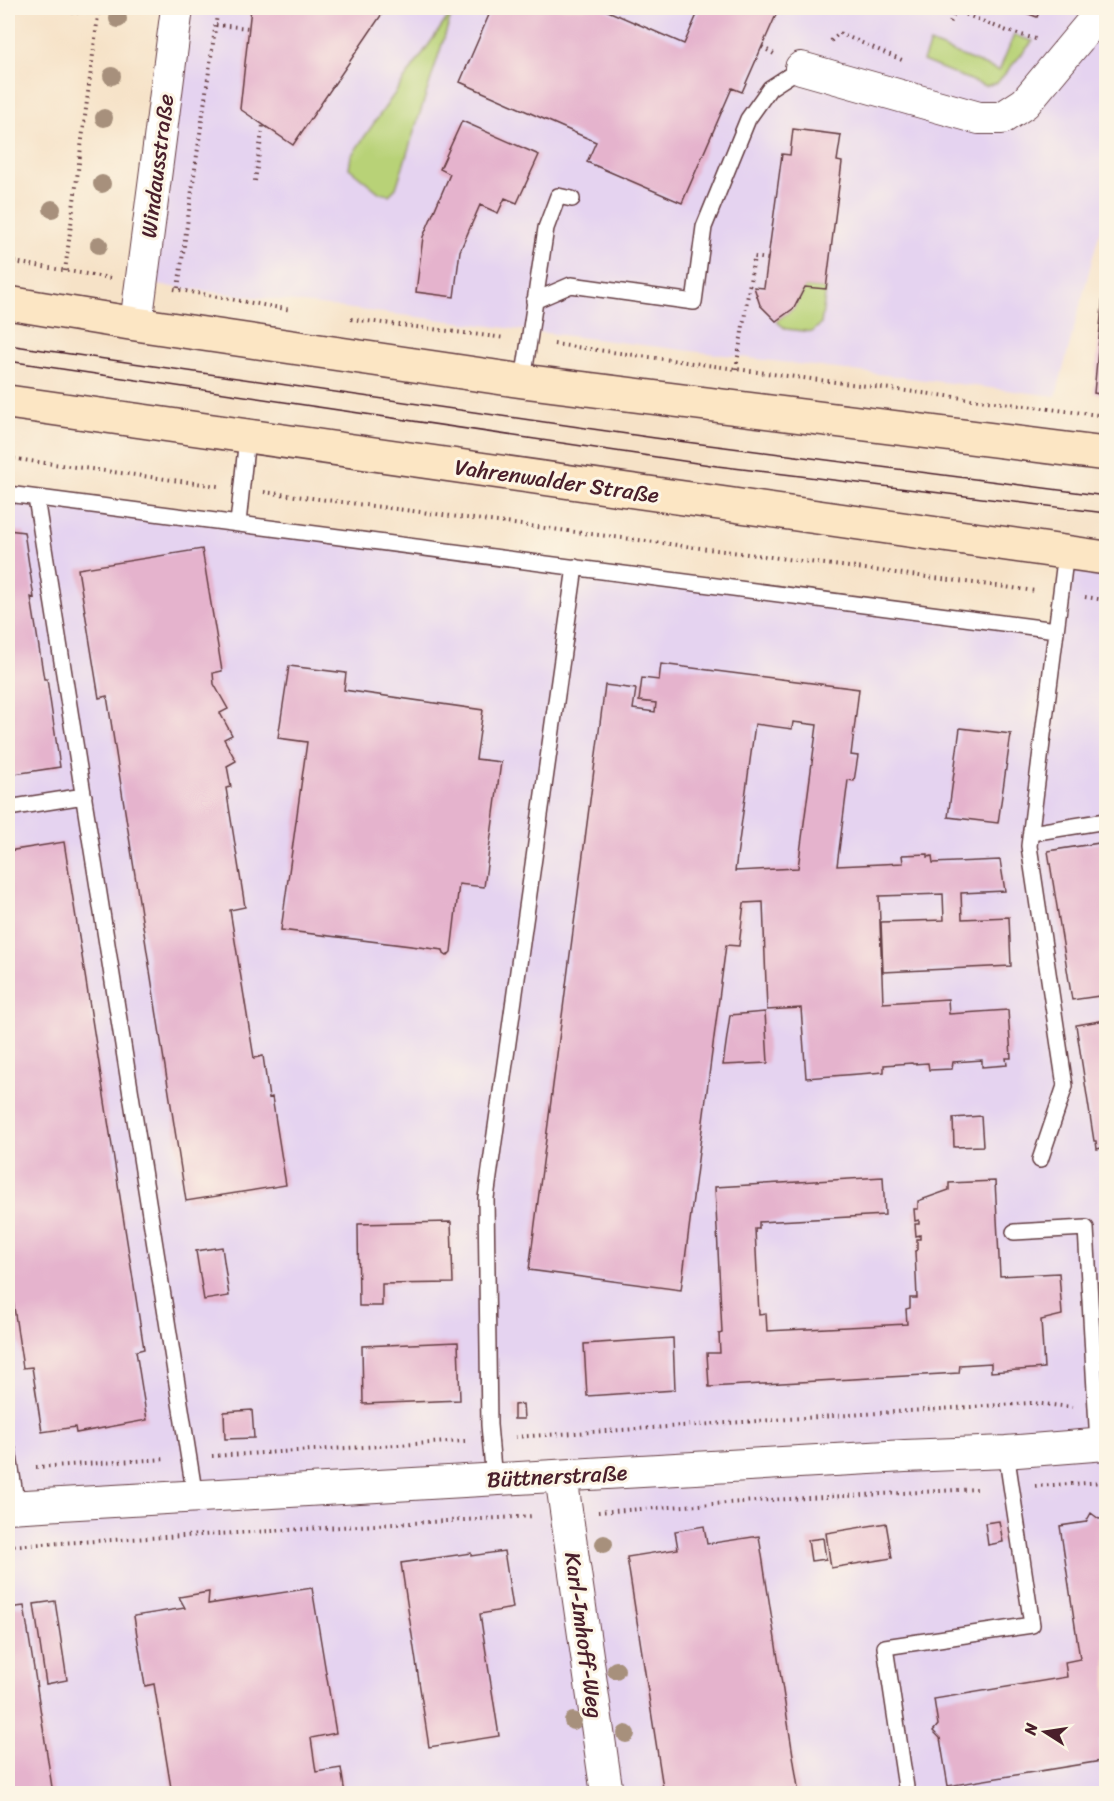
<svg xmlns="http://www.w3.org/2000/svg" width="1114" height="1801" font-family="Sriracha,sans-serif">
  <rect width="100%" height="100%" fill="#fcf5e5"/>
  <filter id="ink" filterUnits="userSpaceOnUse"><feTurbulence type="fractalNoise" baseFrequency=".0167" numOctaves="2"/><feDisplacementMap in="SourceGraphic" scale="12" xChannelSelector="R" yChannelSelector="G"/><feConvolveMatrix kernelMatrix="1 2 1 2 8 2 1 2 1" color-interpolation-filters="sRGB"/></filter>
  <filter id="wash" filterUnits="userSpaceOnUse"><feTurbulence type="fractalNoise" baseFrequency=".008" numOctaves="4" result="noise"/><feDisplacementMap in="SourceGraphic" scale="24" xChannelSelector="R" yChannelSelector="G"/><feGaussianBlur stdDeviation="1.35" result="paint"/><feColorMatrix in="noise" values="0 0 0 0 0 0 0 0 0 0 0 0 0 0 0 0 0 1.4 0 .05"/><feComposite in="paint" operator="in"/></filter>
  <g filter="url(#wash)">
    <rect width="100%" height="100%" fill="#f6e2c7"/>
    <path fill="#e5d3f0" d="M177,8H1106V220L1101,226L1056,396L142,283Z
      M8,494L1055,630L1066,552L1106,558V1793L8,1794Z"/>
    <path fill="#b8d277" stroke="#817851" stroke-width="1.5" d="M453,10L396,188L389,195L380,193L349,168L351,156Z
      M1014,35L1033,41L997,83L985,86L923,61L930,43L999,71Z
      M805,287L826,289L821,324L812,332L786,329L776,321L794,308Z"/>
    <g id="blocks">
      <path fill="#e5b3cd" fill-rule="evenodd" d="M251,8H386L293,145L240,109Z
        M492,8H601L684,44L700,8H779L742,92L732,88L682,203L587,162L596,142L460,82Z
        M1013,8H1041L1037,17Z
        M462,121L539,155L517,203L505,198L498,213L480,205L460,251L454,297L416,292L423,237L450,174L440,169Z
        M793,129L841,135L837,161L842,162L826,289L805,287L794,308L776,321L760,305L754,287L764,288L782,154L790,155Z
        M1105,273H1106V395L1094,393Z
        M8,530L24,532L34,598L31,597L44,679H47L60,767L8,775Z
        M202,549L222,671L213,673L214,684L228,709L220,713L232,735L224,739L236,761L227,766L231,787L226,788L245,907L230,910L254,1058L263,1056L269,1098L272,1097L286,1185L186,1201L107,696L99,698L78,569Z
        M661,664L859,689L851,755L858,756L854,781L848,780L837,866L903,863L902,855L928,854V857L932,856L933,863L1000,860L1005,891L961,893L962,919L1009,917L1011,966L883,972L881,922L944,920L943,894L879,896L883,1003L948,999L949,1014L1008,1010L1011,1058H1006L1007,1065L982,1067V1060L953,1062L952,1069L929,1070L928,1063L913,1064L912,1063L884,1065V1072L806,1078L801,1008L767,1010L763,902L744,903L739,946L726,945L681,1290L529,1270L605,685L636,689L633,709L655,712L656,703L639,701L642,678L659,680ZM793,722L817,725L798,868L735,871L755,724L792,729Z
        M289,666L346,673L344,690L483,710L476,759L501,762L484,887L459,884L451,952L447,956L444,954L443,950L281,930L307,742L278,738Z
        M960,728L1011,734L998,823L948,817Z
        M64,842L144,1349L136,1351L147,1420L76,1433L75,1427L42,1432L32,1367L23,1368L8,1267V851Z
        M1106,842V995L1072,1000L1048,851Z
        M765,1012L768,1063L723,1065L730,1015Z
        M1106,1020V1147L1097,1149L1096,1141H1094L1076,1025Z
        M981,1116L983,1146L954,1147L953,1118Z
        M883,1177L885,1215L759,1222V1229H755L759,1315L766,1314L767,1331L907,1324L906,1309L910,1308V1298H917L915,1251L917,1250V1239H920V1235L916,1236L915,1224H919V1220L915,1221L914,1209H918V1201L949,1190V1183L995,1181L1000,1276L1059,1273L1062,1315L1041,1320L1044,1368L991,1372V1363L960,1365L959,1373L709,1387L707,1353H720L719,1334L722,1333L715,1187Z
        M451,1222L453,1283L382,1284V1306H359L358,1224Z
        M222,1247L229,1296L204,1300L196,1251Z
        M673,1338L675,1390L587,1396L584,1344Z
        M458,1342L460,1400L363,1404L362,1346Z
        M523,1404L524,1419H514V1405Z
        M252,1410L254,1438L225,1439L224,1412Z
        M1091,1513L1099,1519L1106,1518V1738L1099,1740L1101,1761L948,1786L940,1738L933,1731L938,1725L934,1699L1067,1677L1065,1662L1080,1659L1060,1526L1086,1522Z
        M999,1521L1003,1542L988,1545L985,1523Z
        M886,1523L892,1558L831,1568L826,1533Z
        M704,1526L707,1544L759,1536L799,1794H664L627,1557L678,1549L675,1531Z
        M823,1538L826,1559L811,1561L808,1540Z
        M504,1551L513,1608L480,1614L499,1736L429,1747L401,1563L471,1553V1556Z
        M312,1588L336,1733L311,1738L316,1772L341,1768L345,1794H172L154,1684L145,1686L134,1616L185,1608L179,1597L209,1592L208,1604Z
        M55,1601L67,1680L46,1684L34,1604Z
        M24,1606L35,1675L53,1794H8V1608Z"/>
    </g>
  </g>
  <g filter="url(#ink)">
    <use href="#blocks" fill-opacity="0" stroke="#643c42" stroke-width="1.5"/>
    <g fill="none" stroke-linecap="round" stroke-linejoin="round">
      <defs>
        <path id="lane" d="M534,301L571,285L694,302L704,227L748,119L770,88L801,68
          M523,381L546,228L558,196L572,199
          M8,494L1056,630
          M36,498L195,1497
          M238,523L247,437
          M8,808L84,796
          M1031,833L1106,821
          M1040,1160L1065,1086L1029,846L1066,552
          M1014,1232L1086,1228L1098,1444
          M8,1450L17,1507
          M494,1480L489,1425L486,1198L575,567
          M907,1794L885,1647L1032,1625L1006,1452"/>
        <path id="street" d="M801,68L979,118H1002L1025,103L1104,8
          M136,324L177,8
          M561,1476L607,1794
          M8,1507L905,1456L1006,1452L1106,1444"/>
        <path id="secondary" d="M8,303L136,324L523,381L1106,454
          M8,402L1106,558"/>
      </defs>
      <use href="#lane" stroke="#643c42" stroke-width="18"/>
      <use href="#street" stroke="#643c42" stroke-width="34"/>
      <use href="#secondary" stroke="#643c42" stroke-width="36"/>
      <path stroke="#643c42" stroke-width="4" stroke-dasharray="1.5 4.5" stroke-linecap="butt" d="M42,8L78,13
        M955,10L1007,31L1036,39
        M950,22L956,8
        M216,25L249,28
        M831,41L839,33L902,60
        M762,47L774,54
        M255,181L263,125
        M8,261L110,278
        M65,271L99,8
        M178,288L218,8
        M174,289L291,310
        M351,319L505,338
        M554,344L780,375L1106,416
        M736,369L754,257L768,259
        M8,458L218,486
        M264,492L1036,591
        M1085,597L1106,600
        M515,1437L1031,1403L1073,1407
        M212,1456L465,1441
        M36,1467L166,1459
        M1035,1486L1106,1482
        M598,1512L770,1500L977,1489
        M8,1546L534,1516"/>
      <use href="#lane" stroke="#fff" stroke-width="15"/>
      <use href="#street" stroke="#fff" stroke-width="32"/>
      <use href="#secondary" stroke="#fce6c4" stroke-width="33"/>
      <path stroke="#4a1f2b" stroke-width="1.5" d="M8,345L655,438L1106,496
        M8,361L717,466L1106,513"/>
    </g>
    <g fill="#a7907c">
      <circle cx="118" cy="19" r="9"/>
      <circle cx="112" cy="76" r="9"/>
      <circle cx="104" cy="118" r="9"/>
      <circle cx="102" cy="184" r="9"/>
      <circle cx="52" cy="209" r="9"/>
      <circle cx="99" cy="245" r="9"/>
      <circle cx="604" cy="1544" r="9"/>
      <circle cx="616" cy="1670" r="9"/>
      <circle cx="573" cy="1721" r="9"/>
      <circle cx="626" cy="1734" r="9"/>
    </g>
  </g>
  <g text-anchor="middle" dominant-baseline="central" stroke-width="6" stroke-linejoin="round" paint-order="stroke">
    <g font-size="22" fill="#4a1f2b" stroke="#fcf5e5">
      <text transform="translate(157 166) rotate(-83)">Windausstraße</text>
      <text transform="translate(557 481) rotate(8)">Vahrenwalder Straße</text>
      <text transform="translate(557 1476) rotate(-3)">Büttnerstraße</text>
      <text transform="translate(584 1635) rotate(82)">Karl-Imhoff-Weg</text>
    </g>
  </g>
  <rect width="1114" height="1801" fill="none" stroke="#fcf5e5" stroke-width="30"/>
  <g transform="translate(1045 1732) rotate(282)" stroke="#fcf5e5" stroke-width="4.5" paint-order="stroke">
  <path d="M0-4.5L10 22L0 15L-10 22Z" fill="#4a1f2b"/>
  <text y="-9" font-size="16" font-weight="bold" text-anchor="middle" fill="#4a1f2b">N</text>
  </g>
</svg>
